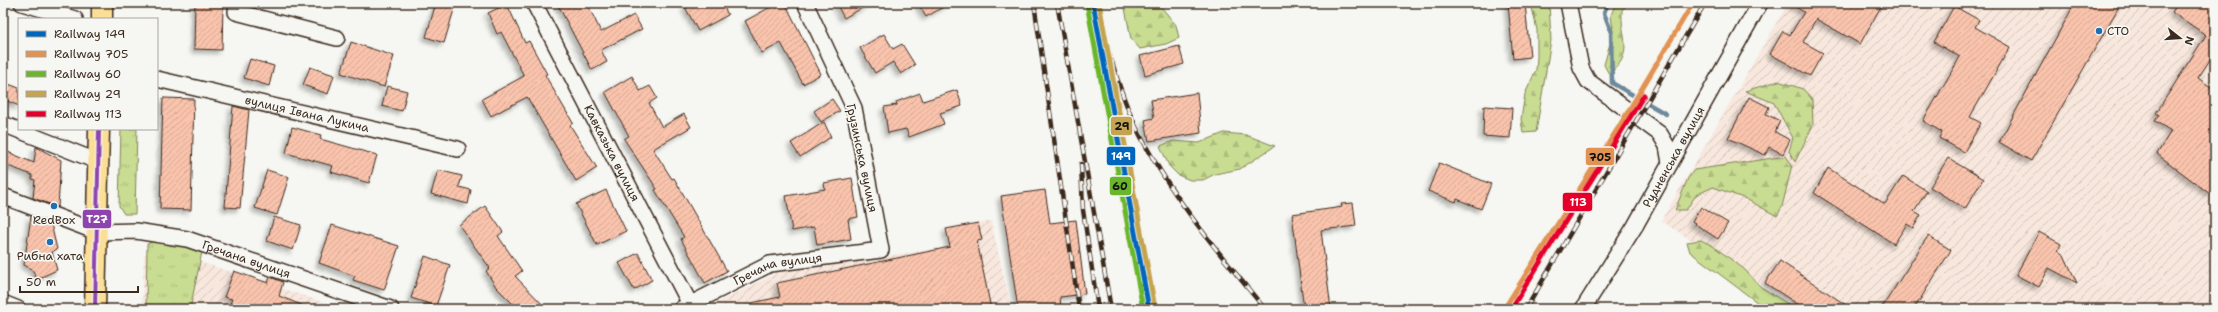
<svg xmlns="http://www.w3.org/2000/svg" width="2218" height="312" font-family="'Shantell Sans',sans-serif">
  <defs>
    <pattern id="industrial-furrows" width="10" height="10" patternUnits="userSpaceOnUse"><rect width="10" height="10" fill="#f7e7dd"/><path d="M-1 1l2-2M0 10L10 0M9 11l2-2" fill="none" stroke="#d5c6bd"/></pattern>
    <pattern id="grass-tufts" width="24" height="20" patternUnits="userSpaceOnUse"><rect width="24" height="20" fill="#c8dc92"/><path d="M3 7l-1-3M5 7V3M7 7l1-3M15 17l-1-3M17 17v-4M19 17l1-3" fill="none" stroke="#adbd7d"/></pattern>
    <pattern id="forest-firs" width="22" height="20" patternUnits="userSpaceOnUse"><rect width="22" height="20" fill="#c8dc92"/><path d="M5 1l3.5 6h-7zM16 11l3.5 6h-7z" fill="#adbd7d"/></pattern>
    <pattern id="building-hatch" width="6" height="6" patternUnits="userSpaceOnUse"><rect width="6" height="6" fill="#f9c3ac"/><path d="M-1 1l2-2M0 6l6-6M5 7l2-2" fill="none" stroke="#d6a894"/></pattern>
    <filter id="shadow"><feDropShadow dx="-3.5" dy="3.5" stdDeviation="2" flood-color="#0004"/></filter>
  </defs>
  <rect width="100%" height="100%" fill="#f6f6f2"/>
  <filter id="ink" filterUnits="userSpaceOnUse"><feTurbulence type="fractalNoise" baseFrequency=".025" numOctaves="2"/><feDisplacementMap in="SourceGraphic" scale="8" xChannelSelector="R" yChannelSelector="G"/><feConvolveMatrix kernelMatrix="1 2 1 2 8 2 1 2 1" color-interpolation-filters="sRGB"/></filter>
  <g filter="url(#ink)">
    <path fill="url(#industrial-furrows)" d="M1788,3H2215V309H1802L1661,221Z
      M991,221L1011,309H704L781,271L950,247L946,229Z
      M154,247L332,305V309H142L144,256Z"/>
    <path fill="url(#grass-tufts)" stroke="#828358" d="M121,129H137L135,214H124L119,206Z
      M157,239L202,252L190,309H146L147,244Z"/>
    <path fill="url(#forest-firs)" stroke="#828358" d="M1124,3H1158L1176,25L1179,38L1166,44L1140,49L1131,39Z
      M1531,3H1549L1551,40L1536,132L1523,133L1521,119L1525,94L1536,70L1537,57V30Z
      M1616,3H1629L1622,10C1620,37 1636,53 1609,74L1604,65L1613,32L1611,15Z
      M1778,81L1803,89L1812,99L1813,125L1795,162L1789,151L1793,138L1774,103L1745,91Z
      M1224,133L1246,135L1275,146L1240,169L1215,174L1203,180H1190L1178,175L1169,166L1160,146L1173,141L1199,143Z
      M1786,156L1792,165L1782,207L1777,216L1746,199L1713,187L1696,195L1686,210H1675L1688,178L1694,170Z
      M1701,240L1713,246L1744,269L1761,287L1796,309H1766L1690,252L1687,242Z"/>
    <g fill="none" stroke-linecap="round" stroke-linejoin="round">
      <path stroke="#6d899b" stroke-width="4.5" d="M1608,3L1604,13L1611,31L1612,83L1666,114"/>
    </g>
    <path fill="url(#building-hatch)" stroke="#3b2a1e" filter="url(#shadow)" d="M195,3H223L222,50L194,49Z
      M436,3H456L444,43L426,37Z
      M557,3H587L601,32L634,15L642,29L601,50L607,62L592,70Z
      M693,3H722L728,15L698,31L685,7Z
      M778,3H785L821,74L803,84L781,43L762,53L745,21Z
      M836,3H871L844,18Z
      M918,3H950L926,17Z
      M1508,3H1525L1530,57L1513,59Z
      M1789,3H1883L1860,44L1816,19L1803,42L1823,53L1810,76L1770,54L1783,31L1790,35L1804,12Z
      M2075,3H2121L2031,161L1999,142Z
      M2178,3H2215V52L2198,78L2215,90V189L2210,194L2157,154L2171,131L2155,121L2159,115L2156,113L2206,35L2172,12Z
      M507,4L525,43L529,41L547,74L545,75L573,123L570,125L597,168L576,181L527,97L491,116L482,99L524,76L501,32L497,34L488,13Z
      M1954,6L1979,20L1975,27L2010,47L1970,117L1981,123L1964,152L1939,138L1942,132L1923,121L1960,57L1934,42Z
      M884,34L893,49L902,44L915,65L901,74L893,62L875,73L860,48Z
      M351,42L394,56L384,87L341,73Z
      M1179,46L1184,64L1145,75L1140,56Z
      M250,59L274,66L269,86L244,78Z
      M310,67L334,75L328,94L303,85Z
      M632,76L640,91L650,86L657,98L649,103L662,127L684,114L691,127L653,149L672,179L674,178L727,271L705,283L681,239L684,237L655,190L657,189L624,139L629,136L605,92Z
      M3,82L19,88V106L3,99Z
      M387,86L407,91L402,111L382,106Z
      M957,90L962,106L940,113L944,124L909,137L906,129L888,133L884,107L897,105L896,102L920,93L923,101Z
      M1197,93L1201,133L1149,141L1145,120L1154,118L1151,100Z
      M1749,97L1769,107L1766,114L1780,121L1775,132L1790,140L1783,154L1769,147L1765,155L1728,138Z
      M163,98L194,99L191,210L160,209Z
      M832,99L840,111L821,122L814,111Z
      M233,106L249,110L240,208L225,207Z
      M1484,106L1512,108L1510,138L1483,136Z
      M824,122L831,137L800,157L791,143Z
      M292,127L321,135L320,139L377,155L369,183L331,172L333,166L286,153Z
      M36,147L61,160L58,207L33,198L35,180L32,179V175L3,164V150L34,163Z
      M1948,158L1983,179L1965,209L1930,187Z
      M1439,163L1491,184L1481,209L1457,199L1456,202L1428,191Z
      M1828,168L1885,204L1903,176L1927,191L1914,211L1921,215L1913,228L1907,224L1894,244L1814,193Z
      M267,170L289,177L277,215L255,208Z
      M438,170L462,176L459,187L471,190L468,204L431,194Z
      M852,178L858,217L848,219L851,239L817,245L814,227L792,231L786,196L825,189L824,183Z
      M606,190L626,231L597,245L576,204Z
      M1045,190L1050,223L1076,220L1085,294L1060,297L1061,307L1018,309L1001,196Z
      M1353,203L1356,226L1321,230L1331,309H1304L1292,214L1336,208L1342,207L1341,204Z
      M485,206L503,232L498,236L522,271L515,276L547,309H518L496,287L486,271L490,268L459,225Z
      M1701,207L1728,223L1718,239L1692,222Z
      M31,216L51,224L57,249L52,252L57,270L37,279L32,269L24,265Z
      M274,217L301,225L293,250L267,241Z
      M978,223L982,240L977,241L991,309H752L751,303L780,297L777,283L950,247L946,229Z
      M332,225L399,246L384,290L353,280L355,276L319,263Z
      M2039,232L2061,244L2058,251L2064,255L2077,283L2049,268L2039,287L2016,275Z
      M1928,236L1951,250L1914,309H1881Z
      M638,253L652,280L634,290L619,263Z
      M425,256L450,265L436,306L411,298Z
      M1780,261L1852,309H1805L1765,283Z
      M234,271L268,283L270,277L283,282L279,296L311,309H228L232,299L224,297Z"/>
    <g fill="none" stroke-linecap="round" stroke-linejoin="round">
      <defs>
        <g id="minor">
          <path d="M22,3L75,19"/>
          <path d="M237,3L236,12L337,38"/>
          <path id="s1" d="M534,3L690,304"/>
          <path d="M1568,3L1581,68L1588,81L1660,134L1667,146L1670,163"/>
          <path id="s2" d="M157,79L458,149"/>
          <path d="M3,124L99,162"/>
          <path id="s3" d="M3,196L97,232L136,231L187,239L391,309"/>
          <path d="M3,303L18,309"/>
          <path id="s4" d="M681,309L770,264L881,250L854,108L805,3"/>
          <path id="s5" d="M1583,309L1635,226L1760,3"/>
        </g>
        <path id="major" d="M102,19V3
          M95,309L99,129"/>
      </defs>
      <use href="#minor" stroke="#3b2a1e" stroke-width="18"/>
      <use href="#major" stroke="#3b2a1e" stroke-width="23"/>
      <use href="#minor" stroke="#f6f6f2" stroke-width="15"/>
      <use href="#major" stroke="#fbdf96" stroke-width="20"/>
      <defs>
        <path id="rail" d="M1034,3L1079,309
          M1057,3L1111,309
          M1096,3C1107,44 1117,86 1135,125C1168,193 1217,251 1265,309
          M1081,164L1083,210L1098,309
          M1526,309L1705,3"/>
      </defs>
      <use href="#rail" stroke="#3b2a1e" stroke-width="4.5"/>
      <use href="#rail" stroke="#f6f6f2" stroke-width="3" stroke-dasharray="9" stroke-linecap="butt"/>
      <defs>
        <path id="bus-1" d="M95,309L99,129"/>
      </defs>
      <use href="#bus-1" stroke="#f6f6f2" stroke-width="7"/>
      <use href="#bus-1" stroke="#8e44ad" stroke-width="4"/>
      <defs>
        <path id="rail-1" d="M1093,3L1149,309"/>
        <path id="rail-2" d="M1504,309L1620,125L1693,3"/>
        <path id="rail-3" d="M1087,4L1143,309"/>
        <path id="rail-4" d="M1099,3L1155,308"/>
        <path id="rail-5" d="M1511,309L1644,95"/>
      </defs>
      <use href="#rail-1" stroke="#f6f6f2" stroke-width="8"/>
      <use href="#rail-2" stroke="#f6f6f2" stroke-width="8"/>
      <use href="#rail-3" stroke="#f6f6f2" stroke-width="8"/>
      <use href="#rail-4" stroke="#f6f6f2" stroke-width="8"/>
      <use href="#rail-5" stroke="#f6f6f2" stroke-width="8"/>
      <use href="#rail-1" stroke="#0065bd" stroke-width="5"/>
      <use href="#rail-2" stroke="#e29353" stroke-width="5"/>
      <use href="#rail-3" stroke="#69b62c" stroke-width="5"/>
      <use href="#rail-4" stroke="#c4a450" stroke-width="5"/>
      <use href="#rail-5" stroke="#e4002b" stroke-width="5"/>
    </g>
  </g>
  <g fill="#1f6fb2" stroke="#f6f6f2" stroke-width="1.5">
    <circle cx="2099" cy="31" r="4"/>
    <circle cx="54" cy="206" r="4"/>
    <circle cx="50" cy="242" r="4"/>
  </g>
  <g text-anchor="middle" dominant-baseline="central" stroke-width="3.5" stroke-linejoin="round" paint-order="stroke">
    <g font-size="12" fill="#3b2a1e" stroke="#f6f6f2">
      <text x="2107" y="31" text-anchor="start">СТО</text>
      <text x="54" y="220">RedBox</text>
      <text x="50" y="256">Рибна хата</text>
    </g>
    <g font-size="12" fill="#3b2a1e" stroke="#f6f6f2">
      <text stroke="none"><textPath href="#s2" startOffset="154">вулиця Івана Лукича</textPath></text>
      <text stroke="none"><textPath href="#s1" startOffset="169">Кавказька вулиця</textPath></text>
      <text stroke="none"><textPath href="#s5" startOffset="177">Рудненська вулиця</textPath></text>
      <text transform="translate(862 158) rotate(78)">Грузинська вулиця</text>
      <text stroke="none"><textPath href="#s3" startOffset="254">Гречана вулиця</textPath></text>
      <text stroke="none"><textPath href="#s4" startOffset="106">Гречана вулиця</textPath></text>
    </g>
  </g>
  <g stroke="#f6f6f2" stroke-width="1.5">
    <rect x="1110" y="116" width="23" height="20" rx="4" fill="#c4a450"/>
    <rect x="1106" y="146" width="30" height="20" rx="4" fill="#0065bd"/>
    <rect x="1585" y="147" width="30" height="19" rx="4" fill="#e29353"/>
    <rect x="1109" y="176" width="23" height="20" rx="4" fill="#69b62c"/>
    <rect x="1562" y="192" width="31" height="20" rx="4" fill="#e4002b"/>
    <rect x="82" y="209" width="30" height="20" rx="4" fill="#8e44ad"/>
  </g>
  <g font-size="11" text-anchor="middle" font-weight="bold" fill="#fff">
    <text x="1121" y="160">149</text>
    <text x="1578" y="206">113</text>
    <text x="97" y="223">Т27</text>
  </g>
  <g font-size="11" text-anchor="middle" font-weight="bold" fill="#111">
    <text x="1122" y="130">29</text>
    <text x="1600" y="161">705</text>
    <text x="1120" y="190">60</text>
  </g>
  <rect width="2218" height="312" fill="none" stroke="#f6f6f2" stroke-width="16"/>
  <rect x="8" y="8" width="2202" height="296" fill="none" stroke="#3b2a1e" stroke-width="1.5" filter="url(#ink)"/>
  <rect x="18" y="18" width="140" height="112" fill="#f6f6f2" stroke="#aba49d"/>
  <rect x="26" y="31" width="20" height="6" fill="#0065bd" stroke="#aba49d"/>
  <text x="54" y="38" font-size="12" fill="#3b2a1e">Railway 149</text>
  <rect x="26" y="51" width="20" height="6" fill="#e29353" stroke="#aba49d"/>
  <text x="54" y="58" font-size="12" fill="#3b2a1e">Railway 705</text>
  <rect x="26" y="71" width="20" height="6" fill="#69b62c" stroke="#aba49d"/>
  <text x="54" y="78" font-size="12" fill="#3b2a1e">Railway 60</text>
  <rect x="26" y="91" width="20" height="6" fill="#c4a450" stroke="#aba49d"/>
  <text x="54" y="98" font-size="12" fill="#3b2a1e">Railway 29</text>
  <rect x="26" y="111" width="20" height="6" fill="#e4002b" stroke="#aba49d"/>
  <text x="54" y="118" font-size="12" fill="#3b2a1e">Railway 113</text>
  <g transform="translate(2180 38) rotate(107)" stroke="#f6f6f2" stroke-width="3" paint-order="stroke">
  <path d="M0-3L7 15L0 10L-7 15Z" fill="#3b2a1e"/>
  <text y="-6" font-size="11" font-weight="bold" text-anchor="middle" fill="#3b2a1e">N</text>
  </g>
  <path d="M20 286v6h118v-6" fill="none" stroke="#3b2a1e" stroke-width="2"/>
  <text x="26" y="286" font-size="12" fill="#3b2a1e" stroke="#f6f6f2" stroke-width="3" paint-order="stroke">50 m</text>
</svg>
